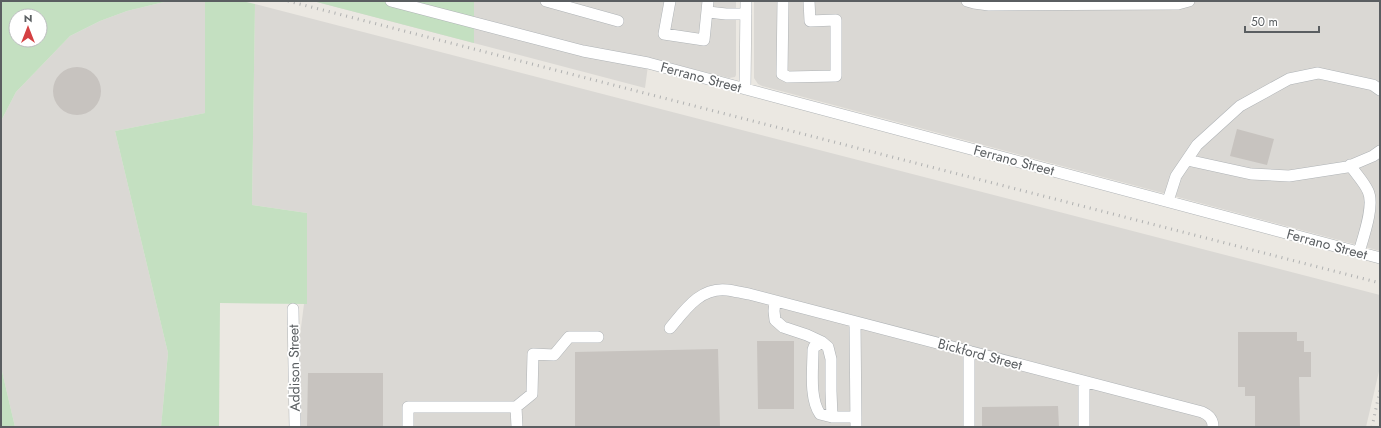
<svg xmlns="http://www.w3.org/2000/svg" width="1381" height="428" font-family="Jost,sans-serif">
  <rect width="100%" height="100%" fill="#ebe8e2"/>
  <path fill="#dad8d4" d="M313,1H736V75L735,77L729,78L649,58L645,88Z
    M754,1H1380V251L762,86L758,84L754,78Z
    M164,2H205V113L115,131L168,353L161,427H15L1,367V121L16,92L70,36L100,21L127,11Z
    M255,4L1380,295V367L1366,427H299L298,351L304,304H306L307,213L252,205Z"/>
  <path fill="#c4e0c1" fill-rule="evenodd" d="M1,1H242L255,4L252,205L307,213V304L220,303L219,427H161L168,353L115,131L205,113V2H164L127,11L100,21L70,36L16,92L1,121ZM16,16H40V40H16Z
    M313,1H474V43Z
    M1,367L15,427H1Z"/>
  <path fill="#c7c3bf" d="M53 91a24 24 0 1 1 48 0a24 24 0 1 1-48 0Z
    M1237,129L1274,139L1267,165L1230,156Z
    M1238,332H1297V341H1304V352H1311V377H1299L1300,427H1255V396H1245V387H1238Z
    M757,341H794V409H758Z
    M718,349L720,427H575V352Z
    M308,373H383V427H307Z
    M1058,406L1059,427H982V407Z"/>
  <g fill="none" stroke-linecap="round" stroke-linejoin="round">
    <defs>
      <path id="minor" d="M391,1L583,51L648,63L1380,258
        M546,1L618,21
        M670,1L664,34L704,40L708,1
        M783,1L782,74L788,77L836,76V20L810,21L809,1
        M967,1L974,3L989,5L1178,4L1189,1
        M708,12L726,14H746
        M745,89L746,1
        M1187,160L1251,174L1289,176L1347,167L1373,156L1380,151
        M1350,165C1356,174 1364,182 1368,191C1375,205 1363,238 1359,252
        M1168,201L1176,176L1197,145L1240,106L1289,79L1318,73L1373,85L1380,90
        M775,301L774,311L775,320L783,327L807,335L822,342L828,347L831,359V391L832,417
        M293,309L295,427
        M855,322L856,427
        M670,328C685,310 700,287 727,290C735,291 742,293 749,294L1202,412C1209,415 1213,419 1213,427
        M822,342L814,347L813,350C813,369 809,398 820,414L832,417H856
        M969,351V427
        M1084,382V427
        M516,407L517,427
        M408,427V407H516L532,394L533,354L554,355L569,337H598"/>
    </defs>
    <use href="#minor" stroke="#afb3b6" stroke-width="12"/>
    <use href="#minor" stroke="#fff" stroke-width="11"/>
    <path stroke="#b0b1b1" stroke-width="3" stroke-dasharray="1 5" stroke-linecap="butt" d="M288,1L1380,283
      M1372,427L1380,390"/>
  </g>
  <g text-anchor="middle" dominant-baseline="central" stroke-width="3.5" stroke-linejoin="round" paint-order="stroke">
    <g font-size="14" fill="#5a5e61" stroke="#fff">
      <text transform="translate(701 77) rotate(15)">Ferrano Street</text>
      <text transform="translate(1014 160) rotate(15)">Ferrano Street</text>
      <text transform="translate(1327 244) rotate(15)">Ferrano Street</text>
      <text transform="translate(980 354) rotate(15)">Bickford Street</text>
      <text transform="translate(294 368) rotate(-91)">Addison Street</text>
    </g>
  </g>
  <rect width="1381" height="428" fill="none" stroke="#5a5e61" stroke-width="4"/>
  <g transform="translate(28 28)"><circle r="19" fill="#ffffff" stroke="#bdbfc0"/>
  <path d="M0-3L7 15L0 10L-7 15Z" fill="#d44042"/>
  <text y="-6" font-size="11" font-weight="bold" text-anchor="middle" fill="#5a5e61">N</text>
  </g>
  <path d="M1245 26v6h74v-6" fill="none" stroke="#5a5e61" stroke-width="2"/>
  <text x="1251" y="26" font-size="12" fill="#5a5e61" stroke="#ffffff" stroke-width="3" paint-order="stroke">50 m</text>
</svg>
